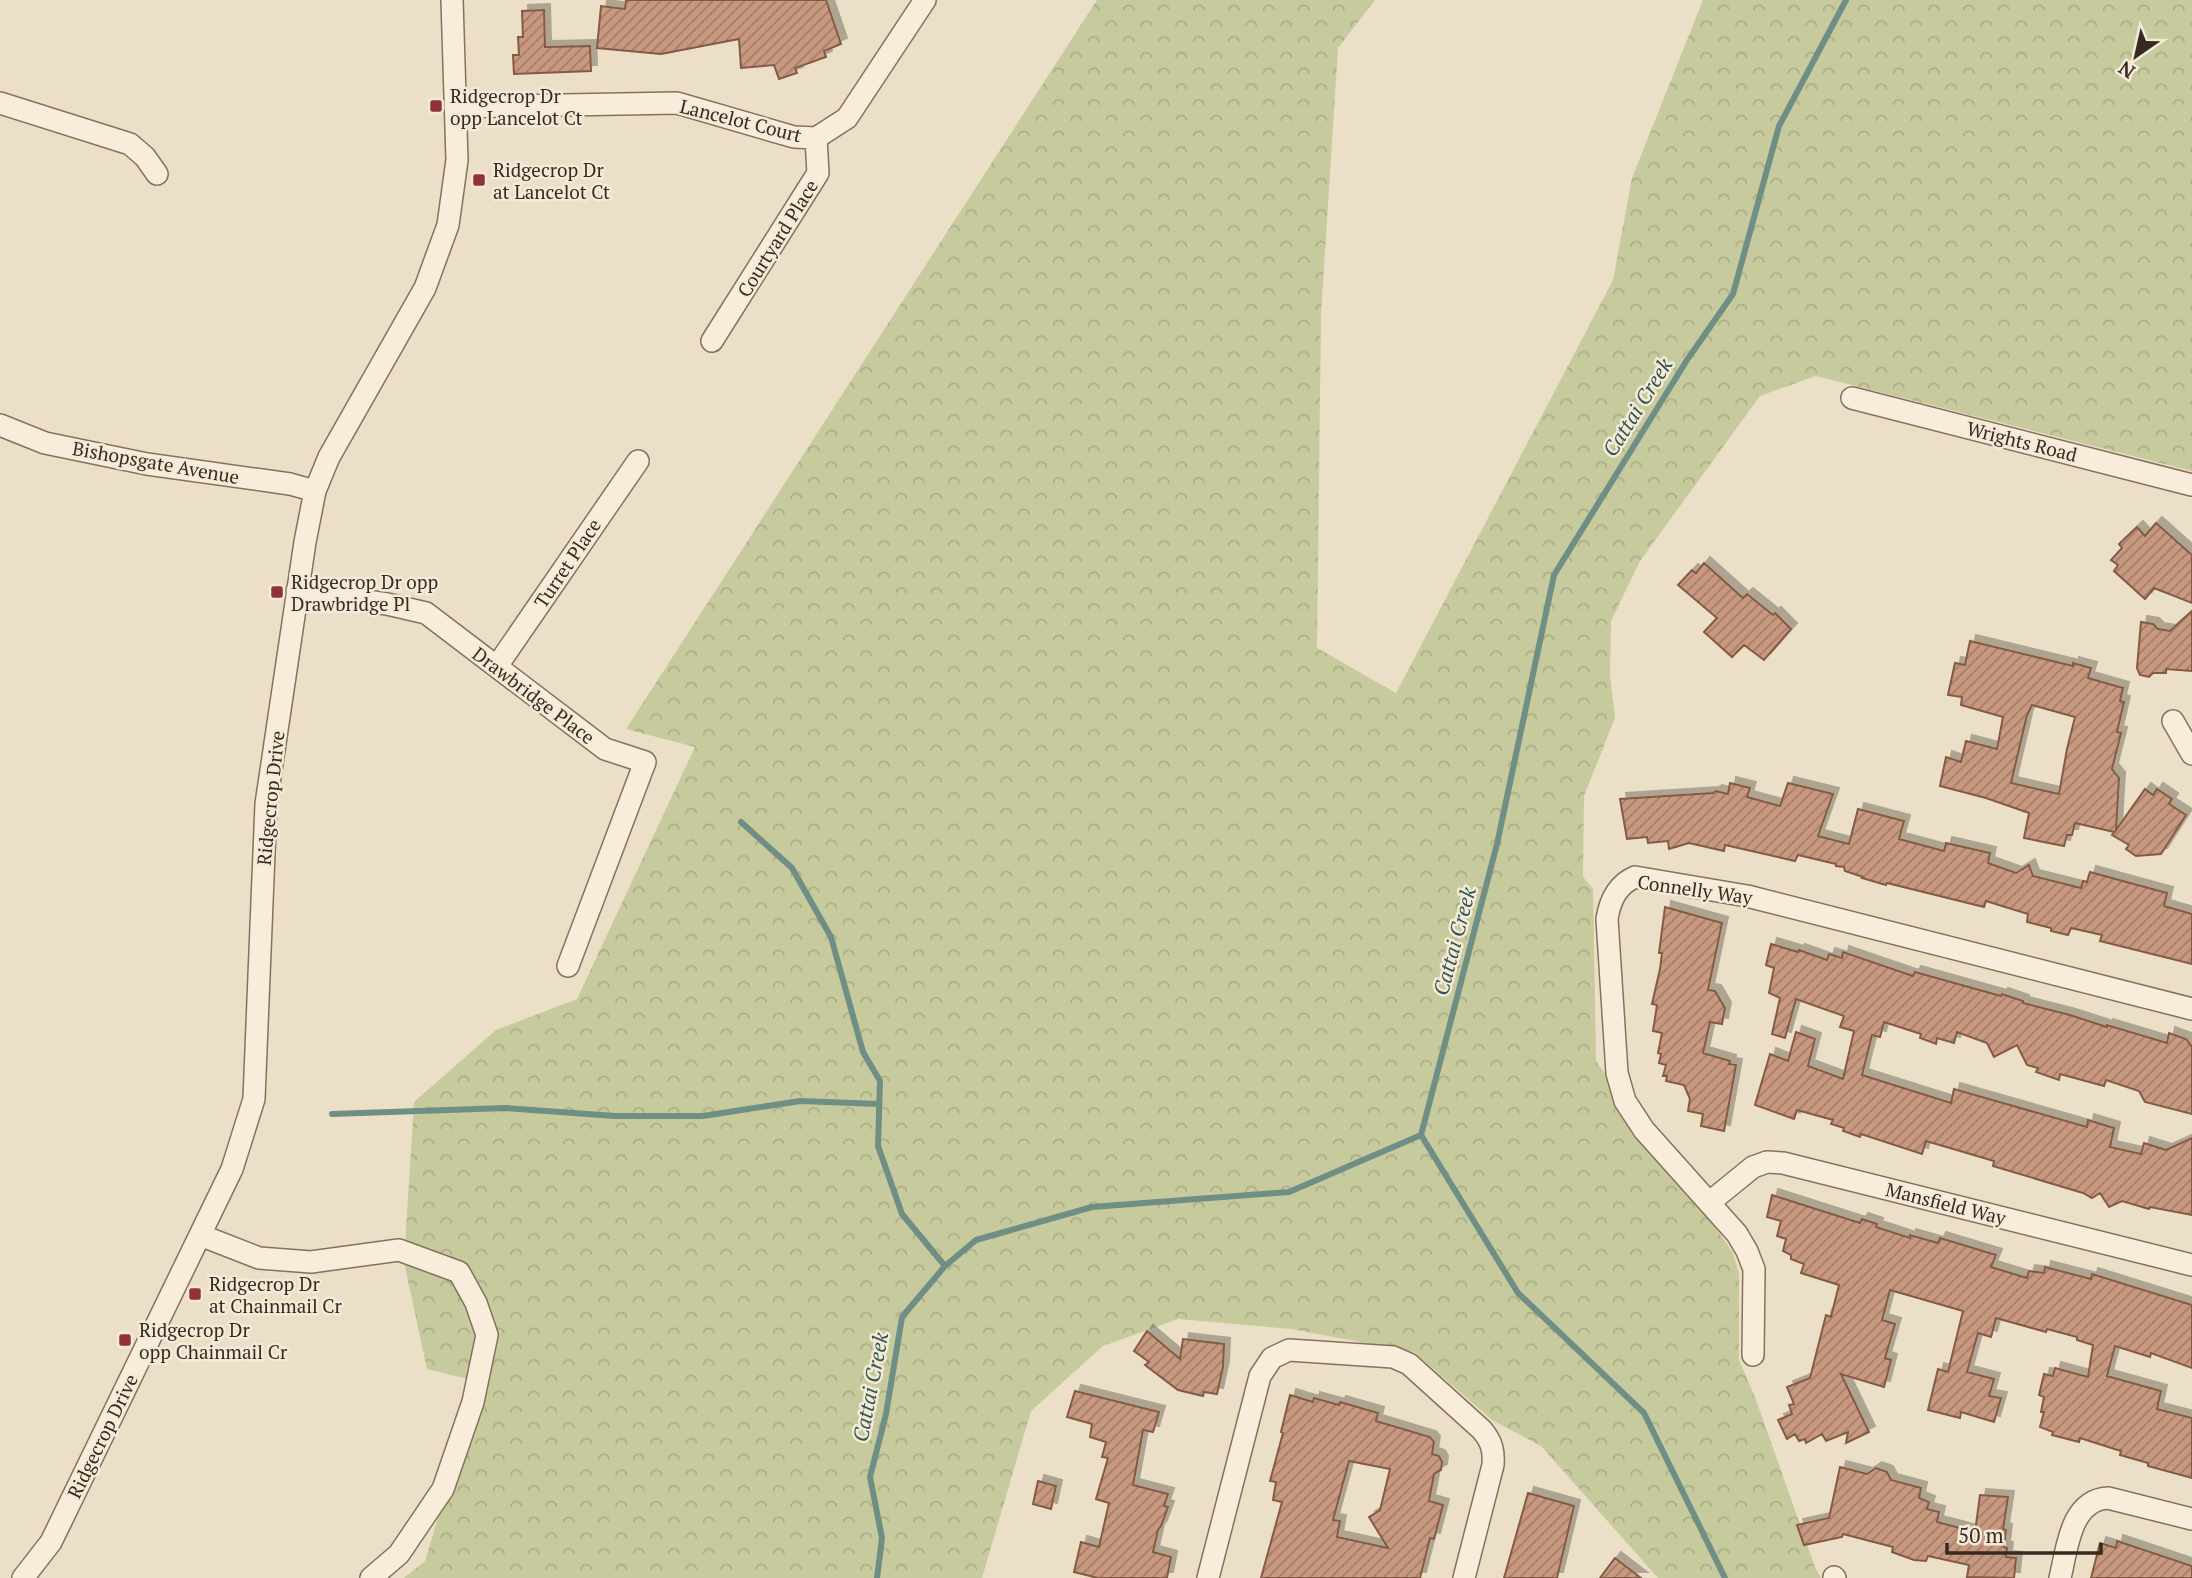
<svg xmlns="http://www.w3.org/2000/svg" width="2192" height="1578" font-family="'PT Serif',serif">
  <defs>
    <pattern id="forest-crowns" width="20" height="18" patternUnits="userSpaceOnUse" patternTransform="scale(1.75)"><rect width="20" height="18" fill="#c7ca9c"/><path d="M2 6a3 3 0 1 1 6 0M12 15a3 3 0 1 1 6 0" fill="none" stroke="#acae86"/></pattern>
    <pattern id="building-hatch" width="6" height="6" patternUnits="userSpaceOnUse" patternTransform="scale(1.75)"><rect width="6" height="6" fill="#c89980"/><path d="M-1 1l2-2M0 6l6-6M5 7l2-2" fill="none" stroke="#a37d68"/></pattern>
    <filter id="shadow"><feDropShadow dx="6" dy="-6" stdDeviation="0" flood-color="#0004"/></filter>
  </defs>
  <rect width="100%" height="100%" fill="#ecdfc7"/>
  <path fill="url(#forest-crowns)" d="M1097,0H1375L1338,48L1321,314L1317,648L1396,693L1613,280L1632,178L1703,0H2192V471L1816,376L1760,396L1640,561L1611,621L1610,675L1615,718L1584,796L1583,877L1593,889L1596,1061L1732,1251L1739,1273V1360L1755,1397L1815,1567L1821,1578H1658L1541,1446L1492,1420L1414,1352L1291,1329L1178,1319L1103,1346L1031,1411L982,1578H404L425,1561L479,1382L427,1369L404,1262L414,1102L496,1030L577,999L695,747L626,729Z"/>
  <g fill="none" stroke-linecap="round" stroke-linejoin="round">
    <path stroke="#6f8e85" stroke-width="6" d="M741,822L792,868L831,937L863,1052L880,1081L878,1146L902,1214L945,1266
      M332,1114L505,1108L615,1116H703L800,1101L879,1104
      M1421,1135L1518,1293L1644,1413L1725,1578
      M877,1578L882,1538L870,1477L886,1414L902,1317L945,1266L976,1240L1092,1207L1289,1192L1421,1135L1497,844L1554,575L1687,360L1733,294L1779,126L1846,0"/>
  </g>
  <path fill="url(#building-hatch)" stroke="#855a45" stroke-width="2" fill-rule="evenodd" filter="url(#shadow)" d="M626,0H826L841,44L824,51L826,57L795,68L797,73L779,79L774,65L741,68L739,39L661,54L597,48L601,6L625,9Z
    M544,10L545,47L590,46L591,71L514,74L513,55H519L518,37H523L522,11Z
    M2156,523L2192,555V603L2154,588L2145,599L2114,571L2118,565L2111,560L2122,548L2119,544L2137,527L2145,536Z
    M1704,563L1743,598L1747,594L1773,615L1775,613L1791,629L1764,660L1744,645L1732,657L1704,632L1717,618L1678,585L1692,570L1696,573Z
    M2192,611V671L2166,669V673H2153L2149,677L2140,675L2137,668L2141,622L2153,624L2158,629L2170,631Z
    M1970,641L2073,666V663L2091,668L2088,678L2123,688L2120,701L2124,702L2117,732L2121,733L2112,769L2119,778L2116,830L2145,789L2153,795L2157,789L2172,799L2169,804L2186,815L2161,854L2136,856L2126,849L2129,845L2112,835L2114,832L2075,823L2072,835H2067L2064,846L2024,838L2029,813L1986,798L1940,786L1946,757L1961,762L1966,741L1997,749L2003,717L1961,705L1962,697L1948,695L1955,663L1965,665ZM2032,705L2075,717L2067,749L2059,794L2011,783L2027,715Z
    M1730,783L1750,788L1747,797L1780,806L1788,783L1833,794L1818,836L1849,844L1858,809L1904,821L1899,839L1944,851L1946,843L1990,853L1988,863L2016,873L2029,865L2033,876L2081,888L2083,881L2087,882L2090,872L2167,893L2164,906L2192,914V964L2100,941L2102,935L2071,928L2068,935L2051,931V928L2027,922L2028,914L1986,901L1984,907L1887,883L1886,885L1862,878L1863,877L1845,871L1844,867L1836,866V864L1798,855L1795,861L1725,845L1724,851L1689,843L1669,849L1668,841L1648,843L1647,837L1627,839L1620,799L1713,793L1716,791L1728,794Z
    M1665,907L1722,923L1708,990L1715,991L1725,1008L1722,1024L1710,1022L1703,1053L1730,1061L1729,1064L1736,1065L1724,1131L1701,1126L1703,1114L1688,1111L1690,1099L1684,1085L1666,1081L1667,1076H1663L1666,1065L1659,1063L1661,1054L1658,1053L1662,1033L1653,1031L1657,1005L1652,1004L1660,969L1662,953H1659Z
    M1771,944L1798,952L1799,950L1827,960L1829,954L1842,958L1843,952L1913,976L1915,972L2001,996L2002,994L2023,1001V1003L2070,1015L2107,1027V1025L2167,1043L2169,1033L2186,1039L2192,1047V1114L2145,1102L2139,1091L2106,1080L2104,1086L2060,1074L2059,1080L2036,1072L2038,1068L2027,1065L2017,1045L1994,1057L1987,1043L1957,1032L1954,1043L1937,1038L1936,1044L1920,1038L1921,1034L1884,1022L1880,1037L1872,1035L1862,1075L1951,1103L1954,1089L2087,1127L2088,1120L2114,1128L2110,1147L2141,1154L2144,1143L2166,1150L2192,1138V1215L2150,1207L2149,1209L2122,1201L2109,1207L2100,1193L2092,1198L2083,1193L1993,1166L1994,1161L1926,1141L1922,1154L1861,1134L1860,1137L1843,1131L1844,1128L1831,1124L1833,1120L1797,1110L1794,1119L1755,1105L1770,1054L1788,1061L1796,1032L1815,1039L1808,1066L1843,1079L1854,1031L1840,1027L1844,1016L1796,999L1785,1038L1772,1034L1780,998L1769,993L1774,968L1766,965Z
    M1772,1195L1860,1223L1862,1219L1877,1224L1876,1227L1910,1238V1235L1938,1243L1940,1238L1996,1255L1991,1267L2027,1278L2029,1271L2044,1273L2045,1267L2091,1279L2092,1274L2192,1305V1368L2151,1353L2150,1357L2115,1346L2107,1376L2161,1391L2157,1409L2192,1418V1478L2148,1466V1463L2120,1455L2121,1451L2080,1438L2079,1442L2052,1435L2053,1432L2040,1427L2044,1412H2041L2044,1397L2039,1395L2044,1374L2053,1376L2055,1368L2088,1377L2093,1345L2077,1340V1337L2047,1329L2046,1332L1996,1318L1991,1337L1978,1333L1967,1372L1994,1379L1989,1396L2001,1398L1994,1422L1961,1412L1960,1418L1928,1410L1938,1369L1948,1372L1963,1311L1890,1290L1882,1320L1895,1324L1885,1358L1891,1360L1884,1387L1841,1374L1869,1432L1846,1443L1848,1432L1826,1441L1822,1434L1806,1443L1805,1439L1799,1441L1795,1434L1787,1439L1778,1420L1792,1414L1789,1405L1794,1404L1787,1387L1810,1378L1826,1315L1831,1317L1839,1285L1801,1273L1804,1264L1791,1259V1255L1783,1251L1786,1239L1777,1236L1781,1221L1767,1217Z
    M1147,1331L1180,1359L1183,1339L1224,1344L1223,1367L1217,1394L1204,1392L1203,1396L1178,1390L1145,1365L1149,1362L1134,1351Z
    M1075,1391L1159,1412L1153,1432L1143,1430L1133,1485L1168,1494L1164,1506L1168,1507L1161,1526L1158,1530L1153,1552L1171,1557L1167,1578H1098L1074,1572L1081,1542L1099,1547L1109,1503L1096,1499L1108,1458L1102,1457L1106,1442L1090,1437L1092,1424L1067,1417Z
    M1290,1395L1313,1402L1314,1398L1339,1405L1340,1402L1378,1413L1376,1421L1430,1437L1434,1442L1432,1454L1439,1456L1442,1462L1441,1470L1434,1474L1429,1501L1443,1505L1434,1539L1430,1538L1420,1578H1261L1282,1502L1273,1500L1276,1482L1270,1481L1283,1433L1281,1432ZM1349,1461L1390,1469L1380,1510L1369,1517L1388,1548L1337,1537L1340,1521L1333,1520Z
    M1840,1467L1867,1474L1876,1468L1887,1472L1891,1480L1921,1488L1919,1498L1929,1502L1927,1509L1939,1512L1937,1522L1975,1532L1980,1495L2008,1497L2003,1529L2006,1530L2004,1547L2007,1548L2006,1557L2016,1558L2014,1578L1967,1577L1969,1565L1928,1556L1926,1561L1914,1560L1892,1552L1893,1547L1843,1534L1842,1537L1804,1545L1797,1525L1829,1518Z
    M1038,1481L1056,1486L1051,1509L1033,1504Z
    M1528,1493L1574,1506L1557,1578H1504Z
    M2117,1541L2192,1566V1578H2091L2100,1543L2116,1548Z
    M1615,1558L1641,1578H1600Z"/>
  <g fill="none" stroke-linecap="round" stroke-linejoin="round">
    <defs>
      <path id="street" d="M0,103L130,144L145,157L157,174
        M455,107L677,103L794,137L816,138
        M712,341L818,173L816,138L847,118L925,0
        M1852,398L2192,485
        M0,425L45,443L147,464L290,484L315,491
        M297,591L387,604L426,613L605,749L645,762L568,966
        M497,666L638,461
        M2173,721L2192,754
        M1710,1202L1753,1167L1767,1162L1783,1163L2192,1265
        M200,1235L259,1258L311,1262L399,1250L459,1272L476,1303L487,1335L473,1402L443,1489L399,1554L371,1578
        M1753,1355L1754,1269L1747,1251L1737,1234L1644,1130L1625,1101L1617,1073L1607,919C1610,900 1617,885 1635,877L1747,896L2192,1009
        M1834,1577L1835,1578
        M23,1578L51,1542L232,1169L254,1099L266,804L305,542L315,491L329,457L425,288L448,225L457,160L452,0
        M1208,1578L1260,1376L1272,1358L1289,1350L1393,1357L1409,1364L1482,1430C1492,1442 1494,1451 1493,1465L1464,1578
        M2060,1578C2067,1550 2070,1500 2108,1498L2192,1519"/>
    </defs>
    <use href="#street" stroke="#87715e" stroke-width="24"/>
    <use href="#street" stroke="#f7edda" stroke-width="21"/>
  </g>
  <g fill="#923138" stroke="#f4ead7" stroke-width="2.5">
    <rect x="429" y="99" width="14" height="14" rx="3.5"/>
    <rect x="472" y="173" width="14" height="14" rx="3.5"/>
    <rect x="270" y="585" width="14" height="14" rx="3.5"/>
    <rect x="188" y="1287" width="14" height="14" rx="3.5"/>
    <rect x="118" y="1333" width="14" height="14" rx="3.5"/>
  </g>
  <g text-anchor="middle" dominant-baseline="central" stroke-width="5" stroke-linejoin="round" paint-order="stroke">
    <g font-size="19" fill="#382a20" stroke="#f4ead7" text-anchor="start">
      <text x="450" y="95">Ridgecrop Dr<tspan x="450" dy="22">opp Lancelot Ct</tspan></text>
      <text x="493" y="169">Ridgecrop Dr<tspan x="493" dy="22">at Lancelot Ct</tspan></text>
      <text x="291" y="581">Ridgecrop Dr opp<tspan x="291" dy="22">Drawbridge Pl</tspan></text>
      <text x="209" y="1283">Ridgecrop Dr<tspan x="209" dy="22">at Chainmail Cr</tspan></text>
      <text x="139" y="1329">Ridgecrop Dr<tspan x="139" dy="22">opp Chainmail Cr</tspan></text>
    </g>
    <g font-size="19" fill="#382a20" stroke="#f4ead7">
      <text transform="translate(741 120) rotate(14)">Lancelot Court</text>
      <text transform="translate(777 238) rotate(-58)">Courtyard Place</text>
      <text transform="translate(2022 441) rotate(14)">Wrights Road</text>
      <text transform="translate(156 462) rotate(10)">Bishopsgate Avenue</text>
      <text transform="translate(567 563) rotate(-56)">Turret Place</text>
      <text transform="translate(534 695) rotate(37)">Drawbridge Place</text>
      <text transform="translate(270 798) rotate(-84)">Ridgecrop Drive</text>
      <text transform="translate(1695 889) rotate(8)">Connelly Way</text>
      <text transform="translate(1946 1203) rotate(14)">Mansfield Way</text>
      <text transform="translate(102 1436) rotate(-64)">Ridgecrop Drive</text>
    </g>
    <g font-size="21" font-style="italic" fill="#315752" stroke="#f4ead7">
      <text transform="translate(1637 407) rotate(-58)">Cattai Creek</text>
      <text transform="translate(1454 941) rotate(-75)">Cattai Creek</text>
      <text transform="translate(870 1387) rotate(-79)">Cattai Creek</text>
    </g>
  </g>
  <g transform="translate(2136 56) rotate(214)" stroke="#f4ead7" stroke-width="5" paint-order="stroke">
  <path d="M0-5L12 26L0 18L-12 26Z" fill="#382a20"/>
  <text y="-10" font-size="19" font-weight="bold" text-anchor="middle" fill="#382a20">N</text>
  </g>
  <path d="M1947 1543v10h154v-10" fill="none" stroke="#382a20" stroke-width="3.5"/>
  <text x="1958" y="1543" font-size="21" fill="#382a20" stroke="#f4ead7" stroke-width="5" paint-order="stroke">50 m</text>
</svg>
